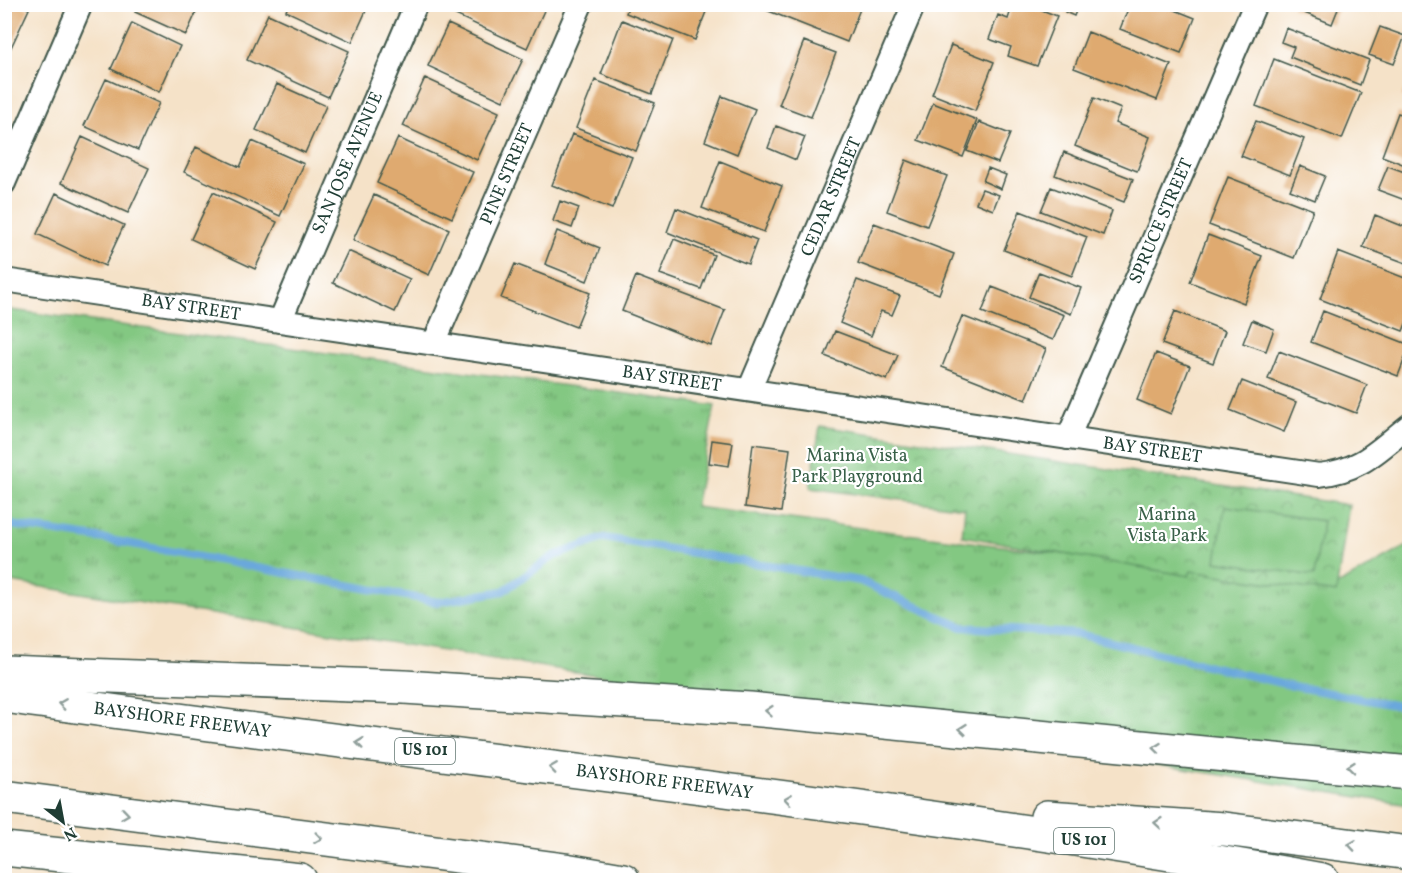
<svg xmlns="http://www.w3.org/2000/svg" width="1414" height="885" font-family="Vollkorn,serif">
  <defs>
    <pattern id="grass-tufts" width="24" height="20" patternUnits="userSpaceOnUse" patternTransform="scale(1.5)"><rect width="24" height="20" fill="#83c882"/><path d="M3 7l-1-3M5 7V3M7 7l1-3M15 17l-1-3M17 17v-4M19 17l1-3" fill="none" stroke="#6ba46b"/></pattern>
    <pattern id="park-crowns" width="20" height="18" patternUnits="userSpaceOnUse" patternTransform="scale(1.5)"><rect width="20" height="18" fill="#83c882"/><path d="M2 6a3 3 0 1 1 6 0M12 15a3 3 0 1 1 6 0" fill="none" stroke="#6ba46b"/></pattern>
  </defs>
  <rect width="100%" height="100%" fill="#fff"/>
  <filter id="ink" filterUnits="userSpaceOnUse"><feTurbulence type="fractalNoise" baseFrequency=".0167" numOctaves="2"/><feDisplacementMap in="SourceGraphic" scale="12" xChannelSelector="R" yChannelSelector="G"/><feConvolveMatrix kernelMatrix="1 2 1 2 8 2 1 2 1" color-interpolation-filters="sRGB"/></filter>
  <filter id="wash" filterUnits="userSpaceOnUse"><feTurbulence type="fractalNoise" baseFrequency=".008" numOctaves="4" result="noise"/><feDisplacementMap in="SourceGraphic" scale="24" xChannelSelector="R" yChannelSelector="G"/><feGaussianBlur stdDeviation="1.35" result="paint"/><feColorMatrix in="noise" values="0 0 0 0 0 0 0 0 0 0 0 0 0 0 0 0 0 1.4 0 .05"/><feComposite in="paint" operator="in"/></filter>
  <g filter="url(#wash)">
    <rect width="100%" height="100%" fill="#f5e2c8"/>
    <path fill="url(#grass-tufts)" stroke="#51825b" stroke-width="1.5" d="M4,309L715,406L695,507L1332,588L1409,545V805L5,581Z"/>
    <path fill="url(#park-crowns)" stroke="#51825b" stroke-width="1.5" d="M820,426L1349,505L1336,593L1191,571L1189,576L962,536L965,508L810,488Z"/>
    <path fill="#83c882" stroke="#51825b" stroke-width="1.5" d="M1225,506L1323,521L1314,576L1216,561Z"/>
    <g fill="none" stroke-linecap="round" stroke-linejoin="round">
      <path stroke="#6aa8dc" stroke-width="8" d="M4,524L105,539L438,602L503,591L554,556L604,538L860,581L962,627L1078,634L1293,686L1410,708"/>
    </g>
    <g id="blocks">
      <path fill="#dfaa6f" d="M4,4H20L29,9L7,56L4,54Z
        M138,4H200L186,35L135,12Z
        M289,4H369L352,42L286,11Z
        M455,4H547L527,48L451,13Z
        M629,4H709L695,40L626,13Z
        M757,4H848L860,9L847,42L756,6Z
        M1013,4H1027L1057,16L1037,66L1008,56L1011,47L989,39L998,15L1008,19Z
        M1068,4L1078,6L1074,16L1065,12Z
        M1130,4H1160L1195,18L1181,53L1120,29Z
        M1294,4H1340L1332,24L1292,8Z
        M268,14L349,51L328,97L247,60Z
        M622,20L673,40L652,94L601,74Z
        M132,23L180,46L159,92L111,69Z
        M448,24L523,59L503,101L428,66Z
        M1380,27L1405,36L1394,64L1369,55Z
        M1286,28L1369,60L1360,85L1290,57L1294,47L1281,42Z
        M1088,32L1171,65L1157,100L1074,68Z
        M804,41L836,53L811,117L779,105Z
        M951,45L994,62L975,111L932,94Z
        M1274,59L1361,93L1342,139L1256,106Z
        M425,78L499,112L477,160L403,126Z
        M106,79L159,103L138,150L84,126Z
        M1409,79H1410V99L1402,96Z
        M595,80L655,103L636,151L576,128Z
        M277,84L326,106L305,153L256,130Z
        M722,96L755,109L737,154L705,141Z
        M1094,98L1121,109L1115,123L1150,137L1137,171L1075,146Z
        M933,103L977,120L963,157L918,140Z
        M1398,113L1410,117V167L1382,156Z
        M1256,121L1304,139L1290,175L1241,156Z
        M979,122L1010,134L998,163L967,151Z
        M776,126L805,137L796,160L768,148Z
        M572,134L632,157L612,209L552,185Z
        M82,137L149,168L128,213L61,183Z
        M398,138L473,172L452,218L377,183Z
        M252,141L304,164L280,216L184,172L196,147L240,167Z
        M1064,152L1133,179L1124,202L1055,175Z
        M906,160L947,176L927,226L887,211Z
        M720,161L782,186L764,232L702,208Z
        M1300,166L1325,176L1315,200L1290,190Z
        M1388,166L1410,174V202L1378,190Z
        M988,168L1006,175L1001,189L983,181Z
        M1228,177L1313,210L1294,258L1209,225Z
        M1051,187L1112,211L1103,235L1041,211Z
        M982,189L999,195L993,210L976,203Z
        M213,192L277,222L255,269L191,239Z
        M56,193L124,225L105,266L37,234Z
        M374,195L449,229L429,275L353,240Z
        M560,201L579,208L572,228L553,221Z
        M676,208L757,240L748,264L667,232Z
        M1020,211L1087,237L1072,276L1004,250Z
        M1375,215L1410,229V255L1406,263L1363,247Z
        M874,223L954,254L939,294L858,263Z
        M557,231L600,248L587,281L545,264Z
        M1208,235L1262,256L1244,303L1190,282Z
        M674,239L714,255L701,289L660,274Z
        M348,251L410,279L395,312L333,283Z
        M1338,252L1410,280V314L1403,331L1320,299Z
        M515,264L590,293L576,327L501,298Z
        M1039,272L1081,288L1071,314L1029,297Z
        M636,276L725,310L711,346L622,311Z
        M857,280L900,296L892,315L881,311L871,336L840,323Z
        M992,287L1064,315L1053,340L982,312Z
        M1175,311L1225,331L1213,363L1162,344Z
        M1323,311L1410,345L1398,376L1311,342Z
        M962,316L1046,349L1026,400L942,367Z
        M1252,320L1274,329L1266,351L1243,343Z
        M835,331L898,355L887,380L825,356Z
        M1279,351L1367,385L1356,413L1268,379Z
        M1156,353L1190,366L1171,414L1137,400Z
        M1242,381L1296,402L1284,432L1230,410Z
        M712,440L733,443L729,466L709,463Z
        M753,444L790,449L781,512L745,507Z"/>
    </g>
  </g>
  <g filter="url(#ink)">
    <use href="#blocks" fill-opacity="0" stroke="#3f564a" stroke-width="1.5"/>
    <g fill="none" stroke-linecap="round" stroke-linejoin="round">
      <defs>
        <g id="street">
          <path d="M4,183L81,4"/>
          <path id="s1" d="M4,280L1319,475C1361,471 1378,450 1410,425"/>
          <path id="s2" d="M280,321L416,4"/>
          <path id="s3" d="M434,343L581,4"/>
          <path id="s4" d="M749,390L914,4"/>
          <path id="s5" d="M1068,438L1255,4"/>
        </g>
        <g id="highway">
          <path d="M4,672L404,687L750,709L1410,773"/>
          <path id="s6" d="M4,696C443,759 885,801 1322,880"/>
          <path d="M4,797L565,870L623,880"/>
          <path d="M1047,817L1224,829L1410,853"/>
          <path d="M4,849L300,880"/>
        </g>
      </defs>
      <use href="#street" stroke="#3f564a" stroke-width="26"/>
      <use href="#highway" stroke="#3f564a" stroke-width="36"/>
      <use href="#street" stroke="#fff" stroke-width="22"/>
      <use href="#highway" stroke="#fff" stroke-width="33"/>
    </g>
    <defs><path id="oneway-chevron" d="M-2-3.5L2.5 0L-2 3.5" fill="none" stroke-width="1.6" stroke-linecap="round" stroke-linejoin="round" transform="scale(1.5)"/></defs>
    <g stroke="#8f9e9a">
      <use href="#oneway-chevron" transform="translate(62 704) rotate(-172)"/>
      <use href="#oneway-chevron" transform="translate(769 711) rotate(-175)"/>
      <use href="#oneway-chevron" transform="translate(963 729) rotate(-174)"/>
      <use href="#oneway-chevron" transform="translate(360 743) rotate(-173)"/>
      <use href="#oneway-chevron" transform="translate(1157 748) rotate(-174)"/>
      <use href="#oneway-chevron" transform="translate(1351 767) rotate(-174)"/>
      <use href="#oneway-chevron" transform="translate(553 768) rotate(-172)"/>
      <use href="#oneway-chevron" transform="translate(788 799) rotate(-172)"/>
      <use href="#oneway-chevron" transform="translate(125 814) rotate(8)"/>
      <use href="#oneway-chevron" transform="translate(1158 823) rotate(-175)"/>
      <use href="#oneway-chevron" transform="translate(318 838) rotate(7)"/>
      <use href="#oneway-chevron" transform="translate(1352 845) rotate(-172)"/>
    </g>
  </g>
  <g text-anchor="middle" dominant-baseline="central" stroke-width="4.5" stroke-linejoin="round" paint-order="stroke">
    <g fill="#fff" stroke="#627771" stroke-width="1.5">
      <rect x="395" y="738" width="60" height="26" rx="4.5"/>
      <rect x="1054" y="828" width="60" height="26" rx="4.5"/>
    </g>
    <g font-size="16" font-weight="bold" fill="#1f3d34">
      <text x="425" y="751">US 101</text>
      <text x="1084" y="841">US 101</text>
    </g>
    <g font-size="18" fill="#1f3d34" stroke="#fff">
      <text stroke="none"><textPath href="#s2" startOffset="172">SAN JOSE AVENUE</textPath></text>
      <text stroke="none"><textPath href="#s3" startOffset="184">PINE STREET</textPath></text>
      <text stroke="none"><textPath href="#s4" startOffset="210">CEDAR STREET</textPath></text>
      <text stroke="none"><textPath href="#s5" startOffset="236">SPRUCE STREET</textPath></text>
      <text stroke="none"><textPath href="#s1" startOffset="189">BAY STREET</textPath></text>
      <text stroke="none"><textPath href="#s1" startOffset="675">BAY STREET</textPath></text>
      <text stroke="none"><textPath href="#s1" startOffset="1161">BAY STREET</textPath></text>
      <text stroke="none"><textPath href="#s6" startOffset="180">BAYSHORE FREEWAY</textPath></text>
      <text stroke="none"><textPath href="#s6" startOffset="666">BAYSHORE FREEWAY</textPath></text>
    </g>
    <g font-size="18" fill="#386048" stroke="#fff">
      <text x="857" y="456">Marina Vista<tspan x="857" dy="21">Park Playground</tspan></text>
      <text x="1167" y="515">Marina<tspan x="1167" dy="21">Vista Park</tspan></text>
    </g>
  </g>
  <rect width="1414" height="885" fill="none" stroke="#fff" stroke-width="24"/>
  <g transform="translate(63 822) rotate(149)" stroke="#ffffff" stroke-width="4.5" paint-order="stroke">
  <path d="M0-4.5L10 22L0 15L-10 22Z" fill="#1f3d34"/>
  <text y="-9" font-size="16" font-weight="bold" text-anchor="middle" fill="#1f3d34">N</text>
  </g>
</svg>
